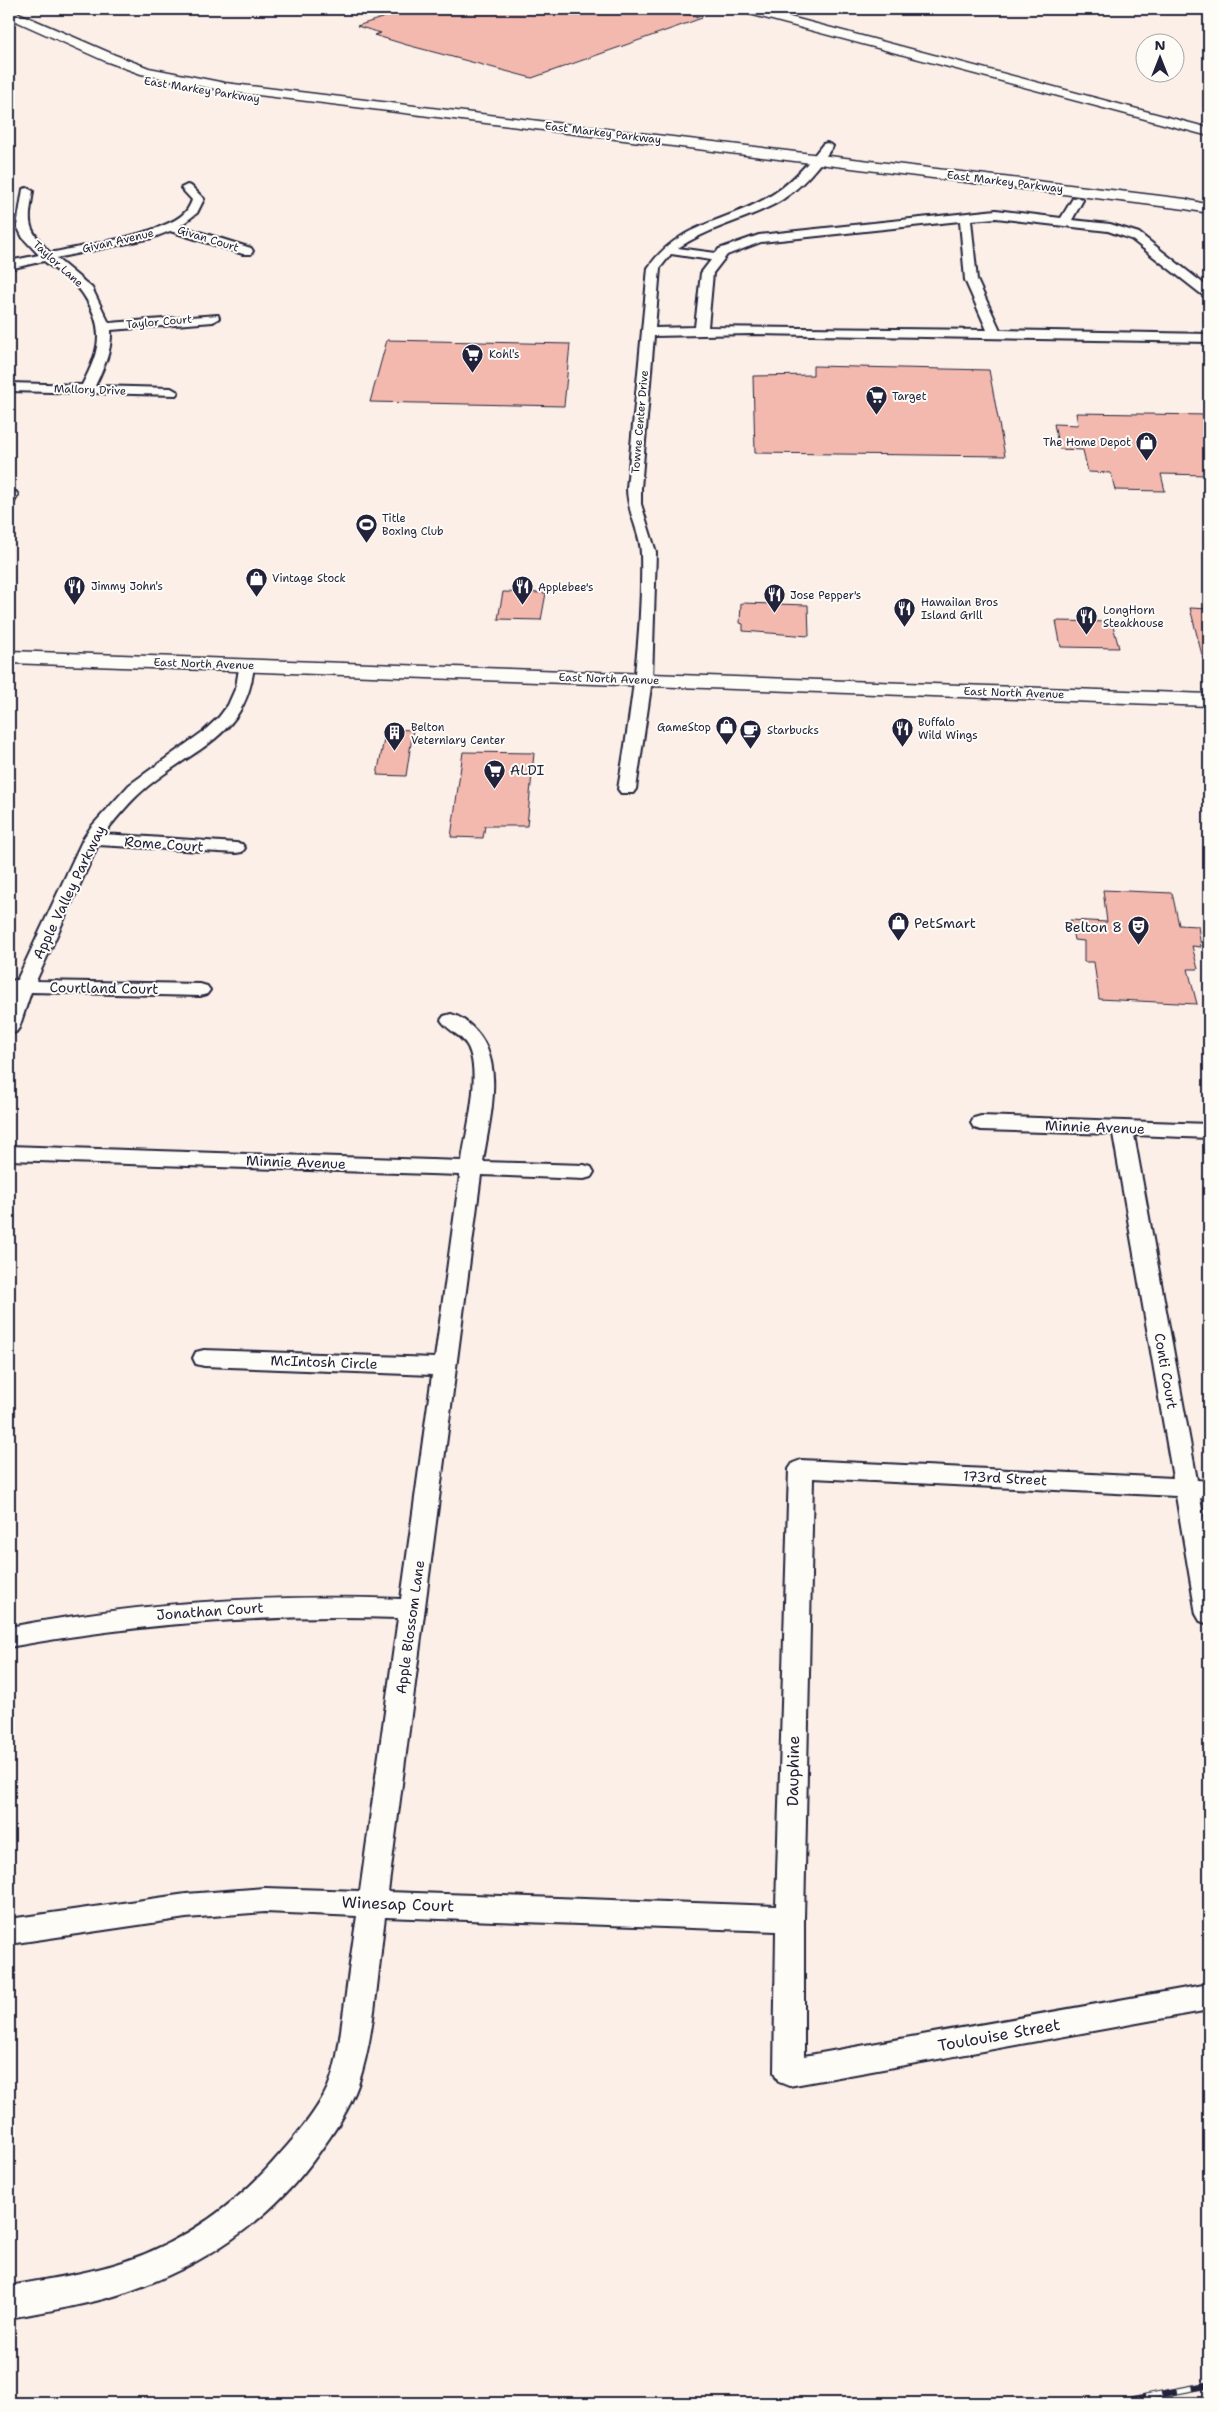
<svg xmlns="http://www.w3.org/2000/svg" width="1218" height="2412" font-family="'Shantell Sans',sans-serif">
  <rect width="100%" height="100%" fill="#fbefe8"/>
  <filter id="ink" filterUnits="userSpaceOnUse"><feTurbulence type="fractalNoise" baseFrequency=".02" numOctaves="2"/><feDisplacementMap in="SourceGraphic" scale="10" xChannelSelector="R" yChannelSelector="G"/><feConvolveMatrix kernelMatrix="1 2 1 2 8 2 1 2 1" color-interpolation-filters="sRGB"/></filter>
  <g filter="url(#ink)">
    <path fill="#f4b9ae" stroke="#22223b" d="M409,9H669L702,18L532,78L407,45L374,35L381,33L357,26Z
      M387,340L570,344L564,406L370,402Z
      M813,366L989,370L1005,456L755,453L753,376L813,375Z
      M1076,413L1209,415V475L1161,474L1165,491L1115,490L1111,473L1088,472L1083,450L1059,449L1054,424L1078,425Z
      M503,592L546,593L541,620L498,619Z
      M741,603L808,605L809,636L743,631V624L740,623Z
      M1190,608L1209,609V659H1203Z
      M1056,621L1112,622L1119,648L1061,647Z
      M386,729L413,730L406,776L377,775Z
      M463,752L534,753L527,826H485L483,838L451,837Z
      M1103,890L1172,893L1179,925L1198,926L1201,947L1192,946L1198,969H1188L1197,1004L1099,999L1094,962H1084V941L1074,940L1070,920L1107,922Z"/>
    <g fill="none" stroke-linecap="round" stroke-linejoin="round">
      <defs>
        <path id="street" d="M827,143L833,146C817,169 798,192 773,205C742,221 708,228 678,248L716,253L719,249L759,235L996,210L1061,218L1073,198L1077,197L1083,200L1072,220L1110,224L1139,233L1209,288V298L1205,297L1131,239L1108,231L996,218L971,220L977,280L1000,330L1209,334V342L751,334L654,336L641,488V504L656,552L652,680L636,789L633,793H621L618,789C631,711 643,633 641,554C641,533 627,513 627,488L648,268C678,224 722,223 765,199C789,186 807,165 823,144ZM960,221L965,280L987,330L708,327L713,273L727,255L761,242ZM671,254L711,260L701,273L695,327L655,328L660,268Z
          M187,185L191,186L204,199L197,213L180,226L251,248L253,251L251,254H243L170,231L152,238L56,258L92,288L109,323L218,315L219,318L213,322L111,330C112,351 104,367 95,386L171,388L178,392L176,395L9,391V383L82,385C100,351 106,328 83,294C75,281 56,271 44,261L9,269V261L39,255L23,238L17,226L23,189L27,188L33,191C28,226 26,226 50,253C80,246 170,234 187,210C189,207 191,203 192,200L181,188Z
          M9,491L16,492L18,495L14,502L9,503Z
          M246,660L252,662L254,665C247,736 196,747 148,786C131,800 117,817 104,834L236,843L242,844L245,848L242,852L236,853L98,845L36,981L200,984L207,986L210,990L207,994L200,996L31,992L19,1028L16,1032L9,1034V1002L12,992L9,991V981L17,980L83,839L91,827L129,785L204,731L219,717L228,705L236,687L240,662Z
          M451,1014C459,1016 464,1020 471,1026C508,1059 489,1119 483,1162L584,1165L591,1167L594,1172L591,1177L584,1179L481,1175L388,1892L776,1906L789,1469L793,1463L801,1460L1173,1478L1113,1134L981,1130L974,1128L971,1123L974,1118L981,1116L1209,1124V1138L1134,1135L1197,1480L1209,1481V1499L1200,1498L1209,1547V1624L1200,1621L1196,1614L1176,1496L813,1478L804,1919V2056L1209,1984V2010L789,2086L779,2082L774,2072L776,1931L385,1917C378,1970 375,2035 358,2085C349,2110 334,2132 318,2154C271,2221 201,2267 124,2293C87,2305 47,2311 9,2318V2286C47,2279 86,2274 123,2262C184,2242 239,2203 280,2154C297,2135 317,2111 328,2087C338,2063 340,2035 344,2009C348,1978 352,1947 357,1916L265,1912L186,1918L9,1944V1919L186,1894L265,1888L360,1891L398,1618C266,1614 140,1623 9,1647V1627C141,1602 267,1594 401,1599L432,1375L204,1366L196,1364L193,1358L196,1352L204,1350L435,1358L460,1175L9,1160V1146L462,1161C466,1130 482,1076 468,1047C462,1035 448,1031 441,1020L444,1016Z"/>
        <path id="secondary" d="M9,9L115,55L149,68L225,83L1185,199L1209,205V213L1185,209L225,91L141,74L105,61L9,18Z
          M9,651L1209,694V706L9,663Z"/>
        <path id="highway" d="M740,9H760L1209,128V136L742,12Z"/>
      </defs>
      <use href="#street" stroke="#22223b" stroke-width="4"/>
      <use href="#secondary" stroke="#22223b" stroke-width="3"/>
      <use href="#highway" stroke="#22223b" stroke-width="3"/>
      <use href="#street" fill="#fdfcf7" fill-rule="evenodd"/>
      <use href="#secondary" fill="#fdfcf7" fill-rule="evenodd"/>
      <use href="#highway" fill="#fdfcf7" fill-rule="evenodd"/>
      <defs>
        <path id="rail" d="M1114,2403L1209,2385"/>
      </defs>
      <use href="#rail" stroke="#22223b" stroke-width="7"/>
      <use href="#rail" stroke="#fdfcf7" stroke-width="5" stroke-dasharray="16" stroke-linecap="butt"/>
    </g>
  </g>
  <defs>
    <symbol id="supermarket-pin" viewBox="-11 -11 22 30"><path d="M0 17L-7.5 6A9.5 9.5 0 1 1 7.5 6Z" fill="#22223b" stroke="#fdfcf7"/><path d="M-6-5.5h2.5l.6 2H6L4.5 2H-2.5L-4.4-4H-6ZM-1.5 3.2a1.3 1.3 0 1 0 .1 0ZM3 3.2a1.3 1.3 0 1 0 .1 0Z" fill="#fff"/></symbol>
    <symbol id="shop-pin" viewBox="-11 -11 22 30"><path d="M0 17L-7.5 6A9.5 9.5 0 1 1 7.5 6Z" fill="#22223b" stroke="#fdfcf7"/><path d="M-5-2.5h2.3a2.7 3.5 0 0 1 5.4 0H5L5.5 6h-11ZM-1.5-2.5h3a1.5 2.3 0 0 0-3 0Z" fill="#fff"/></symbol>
    <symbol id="stadium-pin" viewBox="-11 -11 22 30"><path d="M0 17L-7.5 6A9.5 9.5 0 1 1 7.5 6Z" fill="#22223b" stroke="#fdfcf7"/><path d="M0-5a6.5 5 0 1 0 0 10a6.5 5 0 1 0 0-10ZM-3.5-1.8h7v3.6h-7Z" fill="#fff"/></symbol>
    <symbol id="restaurant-pin" viewBox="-11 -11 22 30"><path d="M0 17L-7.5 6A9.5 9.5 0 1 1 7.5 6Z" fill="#22223b" stroke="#fdfcf7"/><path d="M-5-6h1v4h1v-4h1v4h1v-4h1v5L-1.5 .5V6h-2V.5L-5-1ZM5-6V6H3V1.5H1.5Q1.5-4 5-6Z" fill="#fff"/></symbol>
    <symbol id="cafe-pin" viewBox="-11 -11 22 30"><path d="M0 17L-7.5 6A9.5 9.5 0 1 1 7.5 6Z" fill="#22223b" stroke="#fdfcf7"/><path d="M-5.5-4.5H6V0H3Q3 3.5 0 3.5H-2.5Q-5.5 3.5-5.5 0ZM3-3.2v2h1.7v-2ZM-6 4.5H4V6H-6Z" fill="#fff"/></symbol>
    <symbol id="building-pin" viewBox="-11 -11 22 30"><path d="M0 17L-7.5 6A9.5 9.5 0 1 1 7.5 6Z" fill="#22223b" stroke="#fdfcf7"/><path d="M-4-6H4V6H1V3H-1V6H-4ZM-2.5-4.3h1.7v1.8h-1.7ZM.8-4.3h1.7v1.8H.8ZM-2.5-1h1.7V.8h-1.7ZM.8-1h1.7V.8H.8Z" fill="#fff"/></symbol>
    <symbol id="theatre-pin" viewBox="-11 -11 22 30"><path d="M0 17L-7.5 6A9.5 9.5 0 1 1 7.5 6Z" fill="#22223b" stroke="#fdfcf7"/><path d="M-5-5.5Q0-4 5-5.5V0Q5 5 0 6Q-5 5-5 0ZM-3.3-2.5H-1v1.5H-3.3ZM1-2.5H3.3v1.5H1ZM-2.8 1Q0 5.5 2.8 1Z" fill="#fff"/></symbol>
  </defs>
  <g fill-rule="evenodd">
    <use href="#supermarket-pin" x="460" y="342" width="25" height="34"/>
    <use href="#supermarket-pin" x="864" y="384" width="25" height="34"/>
    <use href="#shop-pin" x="1134" y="430" width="25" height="34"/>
    <use href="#stadium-pin" x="354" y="512" width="25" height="34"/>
    <use href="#shop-pin" x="244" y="566" width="25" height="34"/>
    <use href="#restaurant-pin" x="62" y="574" width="25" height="34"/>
    <use href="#restaurant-pin" x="510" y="574" width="25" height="34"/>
    <use href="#restaurant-pin" x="762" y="582" width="25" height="34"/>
    <use href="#restaurant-pin" x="892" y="596" width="25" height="34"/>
    <use href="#restaurant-pin" x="1074" y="604" width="25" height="34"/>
    <use href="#shop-pin" x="714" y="714" width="25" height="34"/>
    <use href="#restaurant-pin" x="890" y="716" width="25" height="34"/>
    <use href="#cafe-pin" x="738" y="718" width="25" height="34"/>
    <use href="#building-pin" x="382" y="720" width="25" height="34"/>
    <use href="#supermarket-pin" x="482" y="758" width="25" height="34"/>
    <use href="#shop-pin" x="886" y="910" width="25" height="34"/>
    <use href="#theatre-pin" x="1126" y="914" width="25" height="34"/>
  </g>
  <g text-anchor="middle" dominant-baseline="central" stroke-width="4" stroke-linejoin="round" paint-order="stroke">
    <g font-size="11" fill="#22223b" stroke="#fdfcf7">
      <text transform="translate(202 90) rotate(9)">East Markey Parkway</text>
      <text transform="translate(603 133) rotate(7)">East Markey Parkway</text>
      <text transform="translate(1005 182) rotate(7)">East Markey Parkway</text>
      <text transform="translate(208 239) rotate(17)">Givan Court</text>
      <text transform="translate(118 241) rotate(-13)">Givan Avenue</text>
      <text transform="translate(58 264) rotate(42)">Taylor Lane</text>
      <text transform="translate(159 322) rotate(-5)">Taylor Court</text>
      <text transform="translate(90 390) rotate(2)">Mallory Drive</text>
      <text transform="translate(640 422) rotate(-85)">Towne Center Drive</text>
      <text transform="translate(204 664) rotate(2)">East North Avenue</text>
      <text transform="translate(609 679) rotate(2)">East North Avenue</text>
      <text transform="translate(1014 693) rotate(2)">East North Avenue</text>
    </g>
    <g font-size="11" fill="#22223b" stroke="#fdfcf7" text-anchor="start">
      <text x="489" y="354">Kohl's</text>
      <text x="892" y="396">Target</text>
      <text x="1131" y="442" text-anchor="end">The Home Depot</text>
      <text x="382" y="518">Title<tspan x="382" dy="13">Boxing Club</tspan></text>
      <text x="272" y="578">Vintage Stock</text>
      <text x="91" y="586">Jimmy John's</text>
      <text x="538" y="587">Applebee's</text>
      <text x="790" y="595">Jose Pepper's</text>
      <text x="921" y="602">Hawaiian Bros<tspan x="921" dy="13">Island Grill</tspan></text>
      <text x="1103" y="610">LongHorn<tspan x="1103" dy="13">Steakhouse</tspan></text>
      <text x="918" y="722">Buffalo<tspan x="918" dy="13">Wild Wings</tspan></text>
      <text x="411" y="727">Belton<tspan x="411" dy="13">Veterniary Center</tspan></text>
      <text x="711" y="727" text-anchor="end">GameStop</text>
      <text x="767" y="730">Starbucks</text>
    </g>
    <g font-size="14" fill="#22223b" stroke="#fdfcf7" text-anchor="start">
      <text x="510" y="770">ALDI</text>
      <text x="914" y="923">PetSmart</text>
      <text x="1122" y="927" text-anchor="end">Belton 8</text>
    </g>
    <g font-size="14" fill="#22223b" stroke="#fdfcf7">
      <text transform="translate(164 844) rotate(4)">Rome Court</text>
      <text transform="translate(69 892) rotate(-64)">Apple Valley Parkway</text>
      <text transform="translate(104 988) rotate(1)">Courtland Court</text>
      <text transform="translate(1095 1127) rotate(2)">Minnie Avenue</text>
      <text transform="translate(296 1162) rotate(2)">Minnie Avenue</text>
      <text transform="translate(324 1362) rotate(2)">McIntosh Circle</text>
      <text transform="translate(1166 1371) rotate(80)">Conti Court</text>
      <text transform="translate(1005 1478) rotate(3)">173rd Street</text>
      <text transform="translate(210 1611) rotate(-4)">Jonathan Court</text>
      <text transform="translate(410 1627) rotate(-82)">Apple Blossom Lane</text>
    </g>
    <g font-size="16" fill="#22223b" stroke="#fdfcf7">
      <text transform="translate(793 1771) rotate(-89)">Dauphine</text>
      <text transform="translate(398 1904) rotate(2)">Winesap Court</text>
      <text transform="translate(999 2035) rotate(-10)">Toulouise Street</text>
    </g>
  </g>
  <rect width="1218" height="2412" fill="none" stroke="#fdfcf7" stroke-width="30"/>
  <rect x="15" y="15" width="1188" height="2382" fill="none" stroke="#22223b" stroke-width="2" filter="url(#ink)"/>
  <g transform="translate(1160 58)"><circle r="24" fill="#fdfcf7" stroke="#a5a5ac"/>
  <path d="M0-4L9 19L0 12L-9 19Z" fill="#22223b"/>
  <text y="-8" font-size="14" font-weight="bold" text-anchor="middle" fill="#22223b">N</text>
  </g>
</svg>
